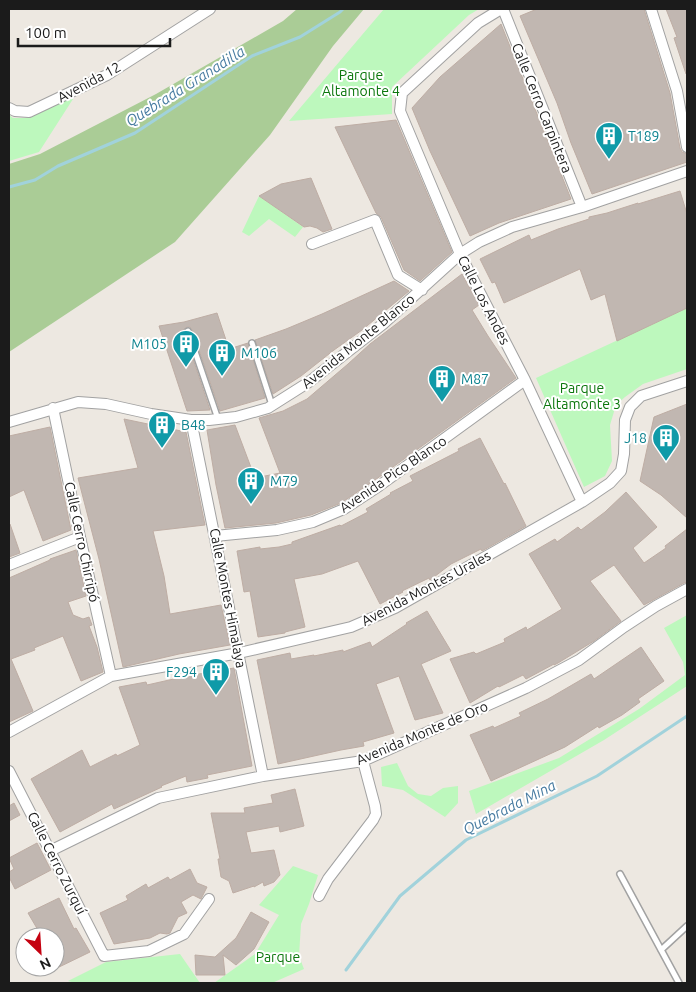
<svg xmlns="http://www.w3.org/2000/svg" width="696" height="992" font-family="Ubuntu,sans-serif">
  <rect width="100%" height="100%" fill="#ede8e1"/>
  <path fill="#aacc96" d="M297,9H364L333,46L270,135L175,242L9,352V164L40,154L156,94L283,21Z"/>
  <path fill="#bdf8bd" d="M384,9H479L469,15L392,87V114L289,121Z
    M71,96L73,99L39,152L9,161V115L13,118H25Z
    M259,196L303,227L295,237L269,219L249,236L242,232Z
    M687,308V369L643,384L625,397L616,405L610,425L612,461L605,476L584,487L536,378Z
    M687,615V686L604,740L476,814L469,791L559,758L639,709L685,675L683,662L664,628Z
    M397,763L408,786L418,794L431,796L443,788L458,786V803L445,817L403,790L382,786L381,767Z
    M293,866L318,875L309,904L301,924L299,956L304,969L272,983H214L255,954L279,915L259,905Z
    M180,954L200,983H75L68,981L106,962Z"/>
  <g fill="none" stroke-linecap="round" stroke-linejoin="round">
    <path stroke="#a1d2db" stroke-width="3" d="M9,187L35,180L58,166L135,133L252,56L300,37L340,12L343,9
      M346,970L400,896L466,840L597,776L687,716"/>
  </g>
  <path fill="#c1b7b1" stroke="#beada4" d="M537,9H644L670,93L680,148L682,152L687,154V162L592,194L571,143L557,103L520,16Z
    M666,9H687V73L686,74L674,38L677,37Z
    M501,24L571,199L499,223L470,236L430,151L412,108L440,77Z
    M396,120L452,252L420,281L404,270L381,217L376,213L335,127Z
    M311,178L332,229L323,232L317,228L310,226L304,227L259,196L281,184Z
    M680,191L687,214V308L617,341L605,294L591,300L580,269L504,303L495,282L492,283L480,259L529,235L531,240L558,229L589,219V217L607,213L638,203V204Z
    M462,274L479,305L472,310L488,336L516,378L375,480L341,503L311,515L276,523L225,528L216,485L207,430L235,425L255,478L280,473L259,418L283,411L307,399L348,364L370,344Z
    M394,281L409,291L362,330L334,350L301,376L273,394L255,340L286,329L322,314Z
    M217,313L229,349L248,343L265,398L220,411L192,330L190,327H187L184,329V332L210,410L187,411L159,326L184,322Z
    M687,404V518L661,495L640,481L654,417Z
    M124,419L186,432L205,525L153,531L164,576L170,614L221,605L230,645L179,654L123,667L99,559L78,478L138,468Z
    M50,427L71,530L43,541L24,490L9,497V436Z
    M480,438L504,484L505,483L526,526L482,551L481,549L451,564L430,580L429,578L402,591L403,592L380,604L358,561L322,574L294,579L305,627L285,632V633L258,637L250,591L244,592L237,551L260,547V549L279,547L292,544V542L340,525L341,526L368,512L366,509L391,494L390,493L413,481L410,476L459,451L458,449Z
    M626,492L657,527L633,548L644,563L666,548L665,546L687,529V582L684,583L644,605L614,565L590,581L621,621L594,641L558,663L554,665V664L526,679L523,675L499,687L498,686L470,703L450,659L474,652L476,654L505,642L504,639L526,627L527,630L562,609L529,554L555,539L557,542L578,527L581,530L605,512Z
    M10,524L20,553L9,557V525Z
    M76,550L86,596L68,602L73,615L83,619L89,617L92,625L89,626L97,647L103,672L81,681L63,636L34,648L35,650L11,659L33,711L9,722V578L50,560V559Z
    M427,611L451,651L421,664L443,713L415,720L399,676L376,684L394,733L363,742L364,746L341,750L278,764L257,660L290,653L291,659L314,655V656L343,650V652L370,642L372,647L407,624L406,623Z
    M641,647L664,681L638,699L640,702L622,715L599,728L598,726L565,747L491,781L470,735L493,726L494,728L521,716L519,713L548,699L591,674L594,679Z
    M234,668L252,766L207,775L208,778L187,782L186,776L161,786L162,787L114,809L112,804L60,832L31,779L82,750L90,767L116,754L117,756L140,745L119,687L146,682L147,685L187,676Z
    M295,789L304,826L280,832L279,826L246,832L251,853L274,850L280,875L274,882L264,886L263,882L254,887V886L233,893L229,881L221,877L218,859H220L211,813H245L244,808L273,803L271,795Z
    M14,803L20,815L9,821V806Z
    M37,843L51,870L15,889L9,877V872L14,869L9,858Z
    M190,869L197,883L207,887L201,899L193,895L181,902L187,913L178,917L170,933L167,934L160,933L150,938L114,944L100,913L128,900L126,896L146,884L148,888L168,877L170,880Z
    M59,898L74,929L76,928L90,952L55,969V937H42L28,913Z
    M251,912L269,922L254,949L236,965L223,955L225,975H196L195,955L215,957L236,938Z"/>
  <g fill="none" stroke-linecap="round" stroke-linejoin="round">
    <defs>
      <path id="lane" d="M188,331L218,419
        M252,343L272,405
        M620,874L679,983
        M661,950L687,926"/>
      <path id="street" d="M501,9L478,23L402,93L400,111L460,254L525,380L582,502
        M503,9L582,207
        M651,9L677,91L687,147
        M9,108L15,111L29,112L107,75L210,9
        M312,244L375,220L398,275L422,290
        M53,408L80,537L111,676
        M191,420L263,776
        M9,422L78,402L106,404L151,414L191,420H209L236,417L268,408L309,382L383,324L460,254L479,242L512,227L582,207L687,171
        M215,536L277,530L313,522L344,509L379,486L525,380
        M9,565L80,537
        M9,732L111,676L239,653L351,627L395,608L582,502L610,483L621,471L624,454L625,420L630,407L641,396L687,381
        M9,771L104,956L149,951L184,934L209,899
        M50,851L158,798L263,776L363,761L526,688L579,660L624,627L656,606L687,589
        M319,896L328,879L373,820L376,814L375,806L363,761"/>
    </defs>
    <use href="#lane" stroke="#a2a2a2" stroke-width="8"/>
    <use href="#street" stroke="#a2a2a2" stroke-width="12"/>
    <use href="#lane" stroke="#fff" stroke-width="5"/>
    <use href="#street" stroke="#fff" stroke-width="10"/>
  </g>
  <defs>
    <symbol id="building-pin" viewBox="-11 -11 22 30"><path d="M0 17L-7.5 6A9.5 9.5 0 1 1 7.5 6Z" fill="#0f9aa8" stroke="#fff"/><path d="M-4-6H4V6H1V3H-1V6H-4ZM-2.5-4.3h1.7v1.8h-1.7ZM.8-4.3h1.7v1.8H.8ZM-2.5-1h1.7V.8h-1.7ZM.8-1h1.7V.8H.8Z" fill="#fff"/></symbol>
  </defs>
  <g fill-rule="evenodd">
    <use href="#building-pin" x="593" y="120" width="32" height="43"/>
    <use href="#building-pin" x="170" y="328" width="32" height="43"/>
    <use href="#building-pin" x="206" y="337" width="32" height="43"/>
    <use href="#building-pin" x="426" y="363" width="32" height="43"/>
    <use href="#building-pin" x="146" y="409" width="32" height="43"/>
    <use href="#building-pin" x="650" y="422" width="32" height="43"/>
    <use href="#building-pin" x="235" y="465" width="32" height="43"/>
    <use href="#building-pin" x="200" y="656" width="32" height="43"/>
  </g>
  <g text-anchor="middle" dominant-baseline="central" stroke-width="4" stroke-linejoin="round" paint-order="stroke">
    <g font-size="14" fill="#0c770d" stroke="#fff">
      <text x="361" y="75">Parque<tspan x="361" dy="16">Altamonte 4</tspan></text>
      <text x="582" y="388">Parque<tspan x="582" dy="16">Altamonte 3</tspan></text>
      <text x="278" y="957">Parque</text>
    </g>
    <g font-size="14" fill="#1b1b1b" stroke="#fff">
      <text transform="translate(89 82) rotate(-28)">Avenida 12</text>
      <text transform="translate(542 108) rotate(68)">Calle Cerro Carpintera</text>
      <text transform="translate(484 300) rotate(63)">Calle Los Andes</text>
      <text transform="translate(358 341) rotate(-39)">Avenida Monte Blanco</text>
      <text transform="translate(393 474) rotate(-34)">Avenida Pico Blanco</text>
      <text transform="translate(82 542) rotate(78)">Calle Cerro Chirripó</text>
      <text transform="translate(426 588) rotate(-28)">Avenida Montes Urales</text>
      <text transform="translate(228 598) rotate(79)">Calle Montes Himalaya</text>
      <text transform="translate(422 733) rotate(-23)">Avenida Monte de Oro</text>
      <text transform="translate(57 863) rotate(63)">Calle Cerro Zurquí</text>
    </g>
    <g font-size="14" fill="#0d838f" stroke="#fff" text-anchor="start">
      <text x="628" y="136">T189</text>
      <text x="167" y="344" text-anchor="end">M105</text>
      <text x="241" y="353">M106</text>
      <text x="461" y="379">M87</text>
      <text x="181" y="425">B48</text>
      <text x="647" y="438" text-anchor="end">J18</text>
      <text x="270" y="481">M79</text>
      <text x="197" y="672" text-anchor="end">F294</text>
    </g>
    <g font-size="15" font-style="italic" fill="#477ba1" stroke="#fff">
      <text transform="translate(185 86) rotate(-32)">Quebrada Granadilla</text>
      <text transform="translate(509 807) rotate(-27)">Quebrada Mina</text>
    </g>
  </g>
  <rect width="696" height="992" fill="none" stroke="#1b1b1b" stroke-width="20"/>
  <g transform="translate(40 952) rotate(155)"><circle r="24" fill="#ffffff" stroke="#a4a4a4"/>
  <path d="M0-4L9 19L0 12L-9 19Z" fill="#c50211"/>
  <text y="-8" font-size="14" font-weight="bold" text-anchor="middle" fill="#1b1b1b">N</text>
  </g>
  <path d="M18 38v8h152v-8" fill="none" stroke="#1b1b1b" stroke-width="2.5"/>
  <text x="25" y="38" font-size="15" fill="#1b1b1b" stroke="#ffffff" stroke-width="4" paint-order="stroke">100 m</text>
</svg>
